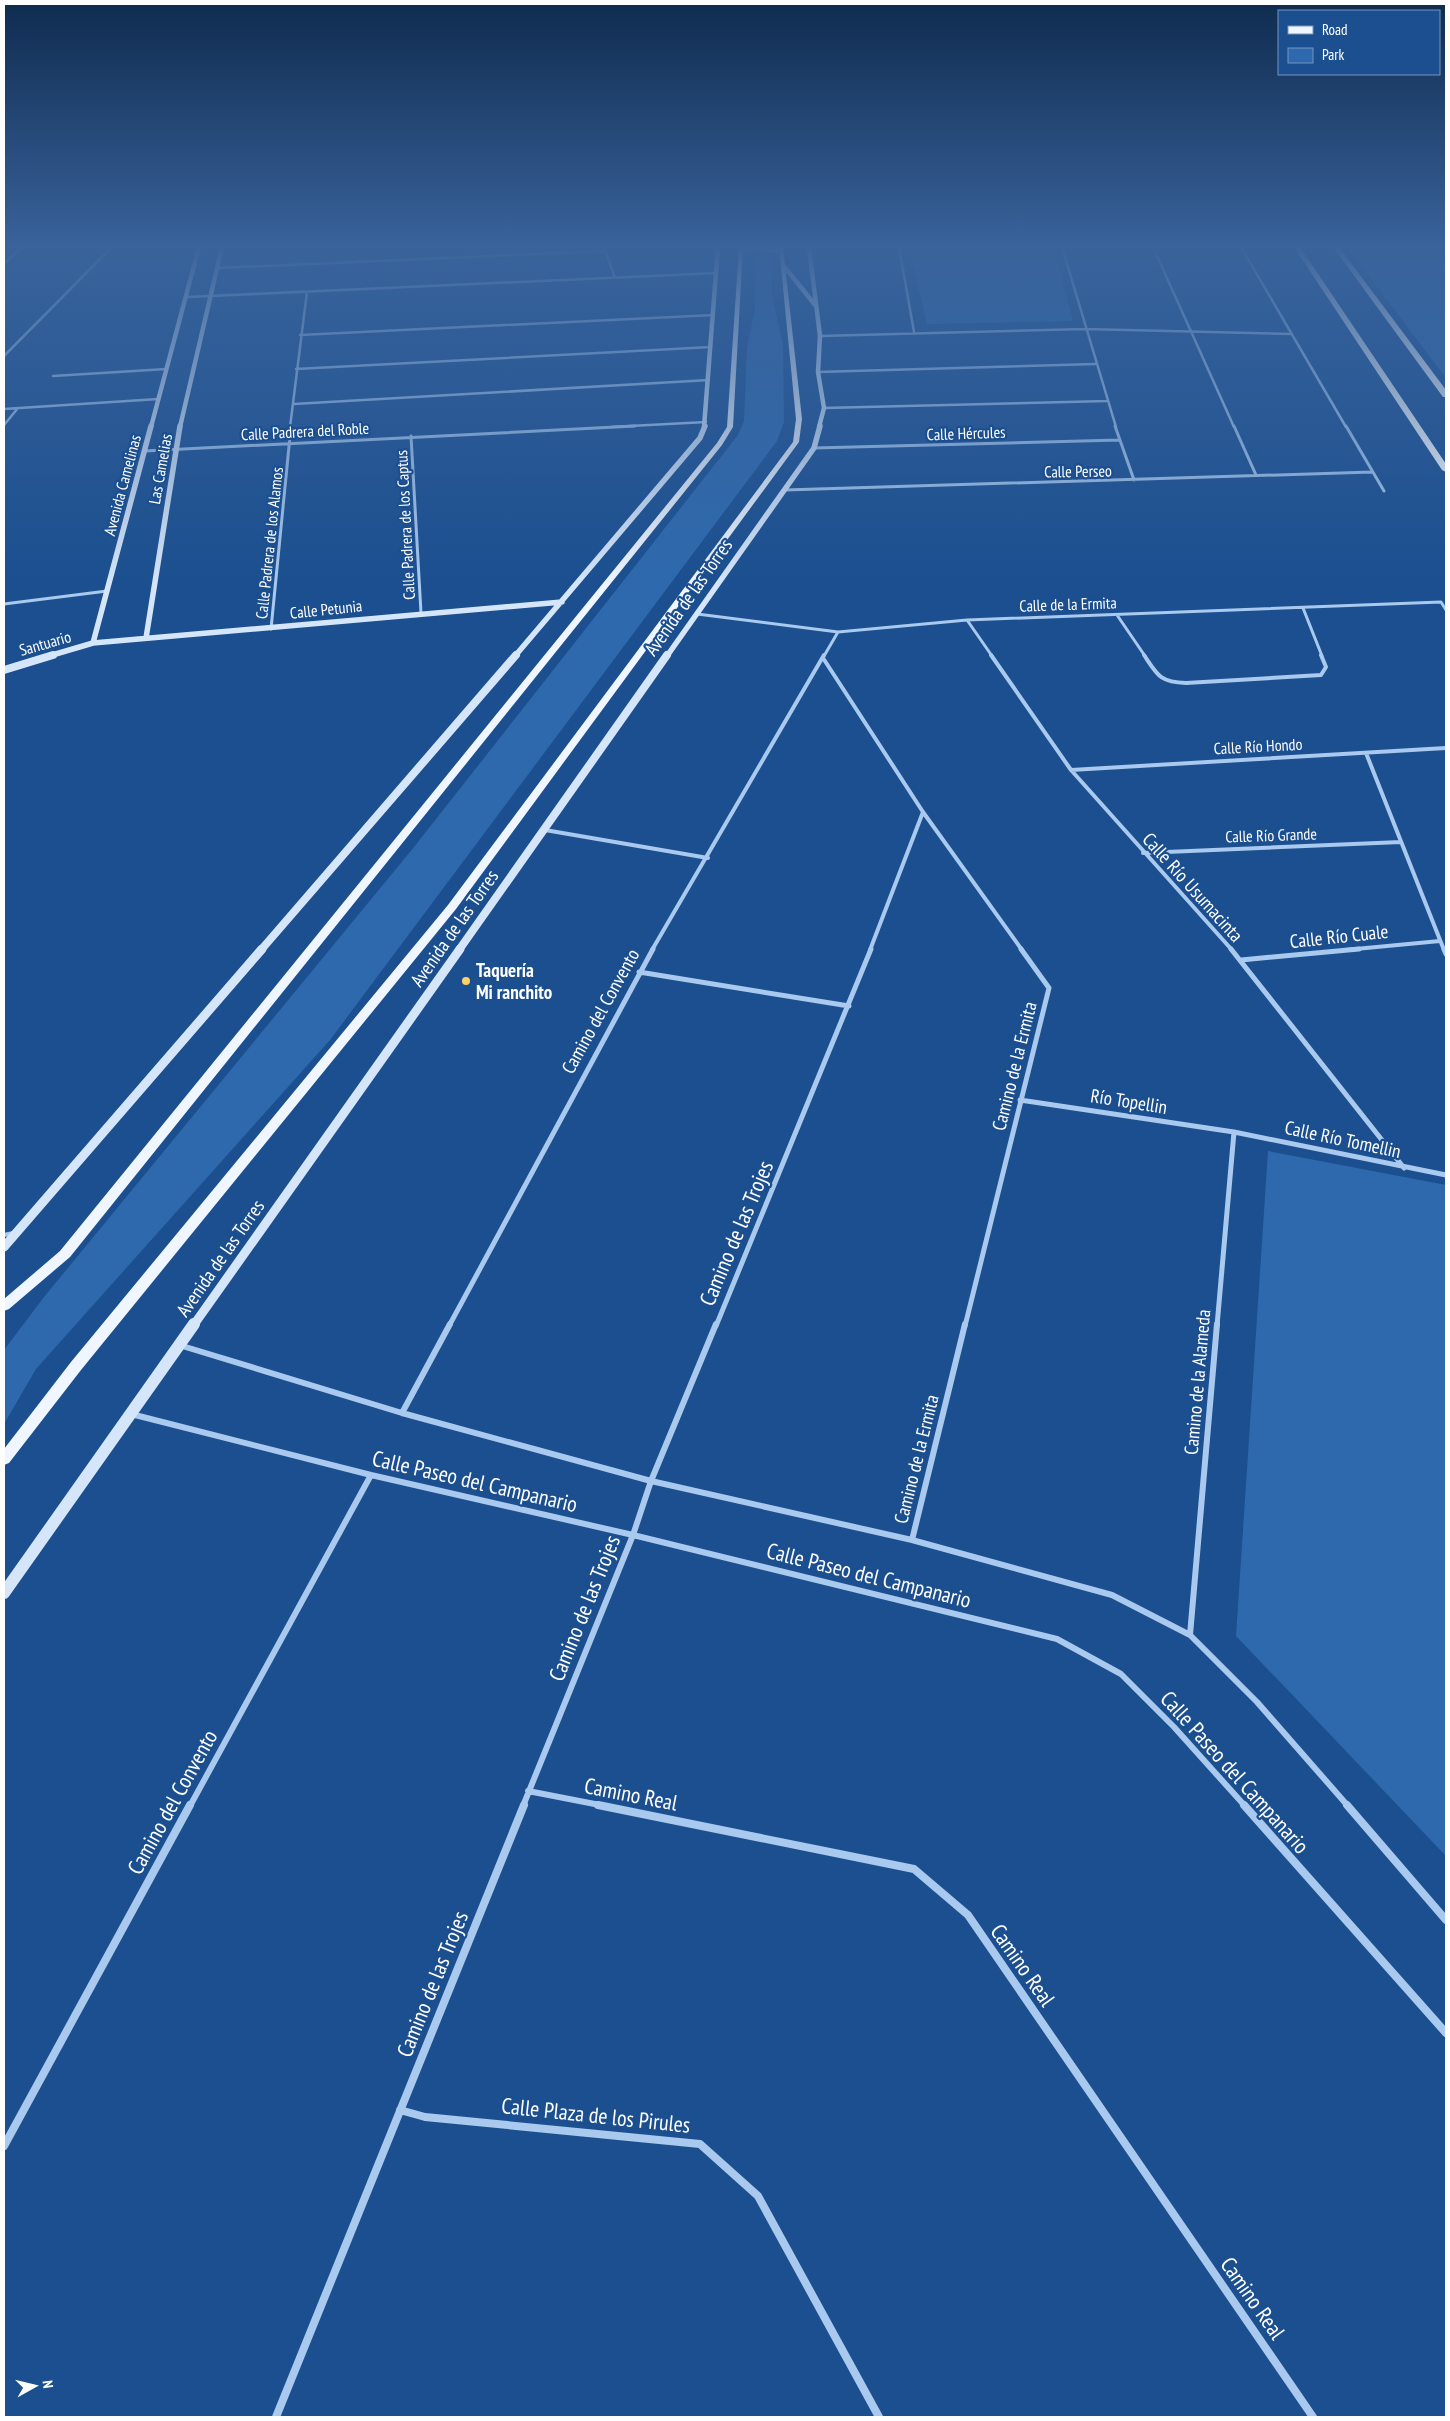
<svg xmlns="http://www.w3.org/2000/svg" width="1450" height="2421" font-family="'PT Sans Narrow',sans-serif">
  <rect width="100%" height="100%" fill="#1b4f8f"/>
  <path fill="#2e69ad" d="M1053,247L1073,321L927,324L909,248Z
    M1347,247H1446V378Z
    M763,250L772,252V296L783,345L784,422L777,441L330,1040L36,1369L4,1424V1350L44,1297L414,847L738,435L744,421L747,348L755,309L756,254L757,251Z
    M1268,1151L1446,1185V1856L1236,1636Z"/>
  <g fill="none" stroke-linecap="round" stroke-linejoin="round">
    <path stroke="#a9c9ee" stroke-width="4" d="M4,1235L13,1233"/>
    <path stroke="#a9c9ee" stroke-width="2.5" d="M604,247L615,278
      M899,247L914,332
      M1062,247L1116,427
      M1153,247L1234,427
      M1241,247L1346,427
      M4,264L22,247
      M217,268L605,251
      M187,297L717,273
      M300,335L714,315
      M820,336L1085,329L1291,334
      M4,356L112,247
      M296,369L711,347
      M818,372L1095,364
      M53,376L166,369
      M294,404L709,380
      M824,408L1107,401
      M4,409L158,399
      M4,425L18,408
      M290,427L307,292
      M611,427L706,422"/>
    <path stroke="#a9c9ee" stroke-width="3" d="M1115,426L1134,480
      M1234,426L1256,475
      M1346,426L1384,491
      M411,436L421,613
      M814,448L1119,440
      M145,451L635,426
      M785,490L1372,472
      M4,604L107,591
      M1303,608L1322,656
      M697,614L838,632L967,620L1441,602L1446,610
      M1117,615L1145,656
      M967,620L992,656
      M271,629L291,426
      M824,656L838,632"/>
    <path stroke="#a9c9ee" stroke-width="4" d="M991,655L1071,770L1232,950
      M1144,655C1158,676 1160,682 1186,683L1321,675L1326,667L1321,655
      M823,658L923,812L1022,950
      M1366,753L1444,950
      M1071,770L1446,748
      M545,830L708,858
      M1143,853L1401,842
      M652,950L824,655
      M870,950L923,812
      M1345,950L1440,941"/>
    <path stroke="#a9c9ee" stroke-width="5" d="M1231,949L1404,1168
      M1444,949L1446,954
      M1241,960L1359,949
      M639,972L849,1006
      M1020,1100L1234,1132L1446,1175
      M449,1326L653,949
      M716,1326L871,949
      M965,1326L1049,988L1021,949
      M1217,1326L1234,1132"/>
    <path stroke="#a9c9ee" stroke-width="6" d="M179,1345L402,1413L651,1481L912,1540L1112,1595L1190,1635L1257,1702L1348,1806
      M402,1413L450,1324
      M131,1414L371,1475L633,1535L1057,1639L1121,1674L1174,1727L1245,1806
      M912,1540L965,1324
      M1190,1635L1217,1324
      M528,1791L605,1806
      M190,1806L371,1475
      M523,1806L633,1535L651,1481L716,1324"/>
    <path stroke="#a9c9ee" stroke-width="8" d="M598,1805L914,1869L968,1915L1313,2417
      M1244,1805L1446,2033
      M1347,1805L1446,1920
      M400,2110L425,2117L700,2144L758,2196L879,2417
      M4,2146L190,1805
      M276,2417L524,1805"/>
    <path stroke="#d6e6fa" stroke-width="4.5" d="M809,247L820,336L818,372L824,408L819,427
      M740,251L754,248L782,251
      M783,265L816,306
      M151,427L199,247
      M180,427L222,247
      M704,427L718,247"/>
    <path stroke="#d6e6fa" stroke-width="5.5" d="M146,638L180,426
      M93,643L151,426
      M49,656L93,643L562,602
      M515,656L700,438L705,426
      M667,656L814,448L820,426"/>
    <path stroke="#d6e6fa" stroke-width="8" d="M4,670L53,655
      M261,950L516,655
      M459,950L667,655"/>
    <path stroke="#d6e6fa" stroke-width="9" d="M4,1247L262,949
      M193,1326L460,949"/>
    <path stroke="#d6e6fa" stroke-width="12" d="M4,1593L194,1324"/>
    <path fill="#f0f6ff" fill-rule="evenodd" d="M739,247H743L733,427L722,445L70,1257L9,1309L4,1311V1299L60,1251L717,443L727,427Z
      M779,247H783L802,419L799,442L456,909L81,1370L9,1463L4,1465V1449L71,1362L448,905L793,442L796,419Z"/>
    <path fill="#fff" fill-rule="evenodd" d="M1294,247H1300L1446,464V472L1442,470Z
      M1333,247H1339L1446,390V397H1443Z"/>
  </g>
  <linearGradient id="sky" x2="0" y2="1"><stop stop-color="#0f2b4f"/><stop offset="0.42" stop-color="#39639b"/><stop offset="1" stop-color="#39639b" stop-opacity="0"/></linearGradient>
  <rect width="1450" height="586" fill="url(#sky)"/>
  <circle fill="#ffd166" stroke="#1b4f8f" stroke-width="2" cx="466" cy="981" r="5"/>
  <g text-anchor="middle" dominant-baseline="central" stroke-width="4.5" stroke-linejoin="round" paint-order="stroke">
    <g font-size="16" fill="#fff" stroke="#1b4f8f">
      <text transform="translate(305 431) rotate(-3)">Calle Padrera del Roble</text>
      <text transform="translate(966 433) rotate(-2)">Calle Hércules</text>
      <text transform="translate(160 469) rotate(-80)">Las Camelias</text>
      <text transform="translate(1078 471) rotate(-1)">Calle Perseo</text>
      <text transform="translate(122 485) rotate(-75)">Avenida Camelinas</text>
      <text transform="translate(405 525) rotate(-93)">Calle Padrera de los Captus</text>
      <text transform="translate(269 543) rotate(-84)">Calle Padrera de los Alamos</text>
      <text transform="translate(1068 604) rotate(-2)">Calle de la Ermita</text>
      <text transform="translate(326 609) rotate(-6)">Calle Petunia</text>
      <text transform="translate(45 643) rotate(-16)">Santuario</text>
      <text transform="translate(1258 746) rotate(-3)">Calle Río Hondo</text>
      <text transform="translate(1271 835) rotate(-2)">Calle Río Grande</text>
    </g>
    <g font-size="19" fill="#fff" stroke="#1b4f8f">
      <text transform="translate(688 597) rotate(-55)">Avenida de las Torres</text>
      <text transform="translate(1193 887) rotate(48)">Calle Río Usumacinta</text>
      <text transform="translate(454 928) rotate(-55)">Avenida de las Torres</text>
      <text transform="translate(1339 936) rotate(-6)">Calle Río Cuale</text>
      <text transform="translate(600 1011) rotate(-61)">Camino del Convento</text>
      <text transform="translate(1014 1066) rotate(-76)">Camino de la Ermita</text>
      <text transform="translate(1129 1101) rotate(9)">Río Topellin</text>
      <text transform="translate(1343 1139) rotate(12)">Calle Río Tomellin</text>
      <text transform="translate(220 1258) rotate(-55)">Avenida de las Torres</text>
      <text transform="translate(1197 1382) rotate(-85)">Camino de la Alameda</text>
      <text transform="translate(916 1459) rotate(-76)">Camino de la Ermita</text>
    </g>
    <g font-size="19" font-weight="bold" fill="#fff" stroke="#1b4f8f" text-anchor="start">
      <text x="476" y="970">Taquería<tspan x="476" dy="22">Mi ranchito</tspan></text>
    </g>
    <g font-size="22" fill="#fff" stroke="#1b4f8f">
      <text transform="translate(736 1233) rotate(-67)">Camino de las Trojes</text>
      <text transform="translate(475 1481) rotate(13)">Calle Paseo del Campanario</text>
      <text transform="translate(869 1575) rotate(14)">Calle Paseo del Campanario</text>
      <text transform="translate(584 1608) rotate(-68)">Camino de las Trojes</text>
      <text transform="translate(1235 1772) rotate(48)">Calle Paseo del Campanario</text>
      <text transform="translate(631 1794) rotate(11)">Camino Real</text>
      <text transform="translate(172 1802) rotate(-61)">Camino del Convento</text>
      <text transform="translate(1023 1965) rotate(55)">Camino Real</text>
      <text transform="translate(432 1984) rotate(-68)">Camino de las Trojes</text>
      <text transform="translate(596 2115) rotate(6)">Calle Plaza de los Pirules</text>
      <text transform="translate(1253 2298) rotate(55)">Camino Real</text>
    </g>
  </g>
  <rect width="1450" height="2421" fill="none" stroke="#ffffff" stroke-width="10"/>
  <rect x="1278" y="10" width="162" height="65" fill="#1b4f8f" stroke="#7695bc"/>
  <rect x="1288" y="26" width="25" height="8" fill="#f0f6ff" stroke="#7695bc"/>
  <text x="1322" y="35" font-size="15" fill="#ffffff">Road</text>
  <rect x="1288" y="48" width="25" height="15" fill="#2e69ad" stroke="#7695bc"/>
  <text x="1322" y="60" font-size="15" fill="#ffffff">Park</text>
  <g transform="translate(35 2386) rotate(82)" stroke="#1b4f8f" stroke-width="4" paint-order="stroke">
  <path d="M0-4L9 19L0 12L-9 19Z" fill="#ffffff"/>
  <text y="-8" font-size="14" font-weight="bold" text-anchor="middle" fill="#ffffff">N</text>
  </g>
</svg>
